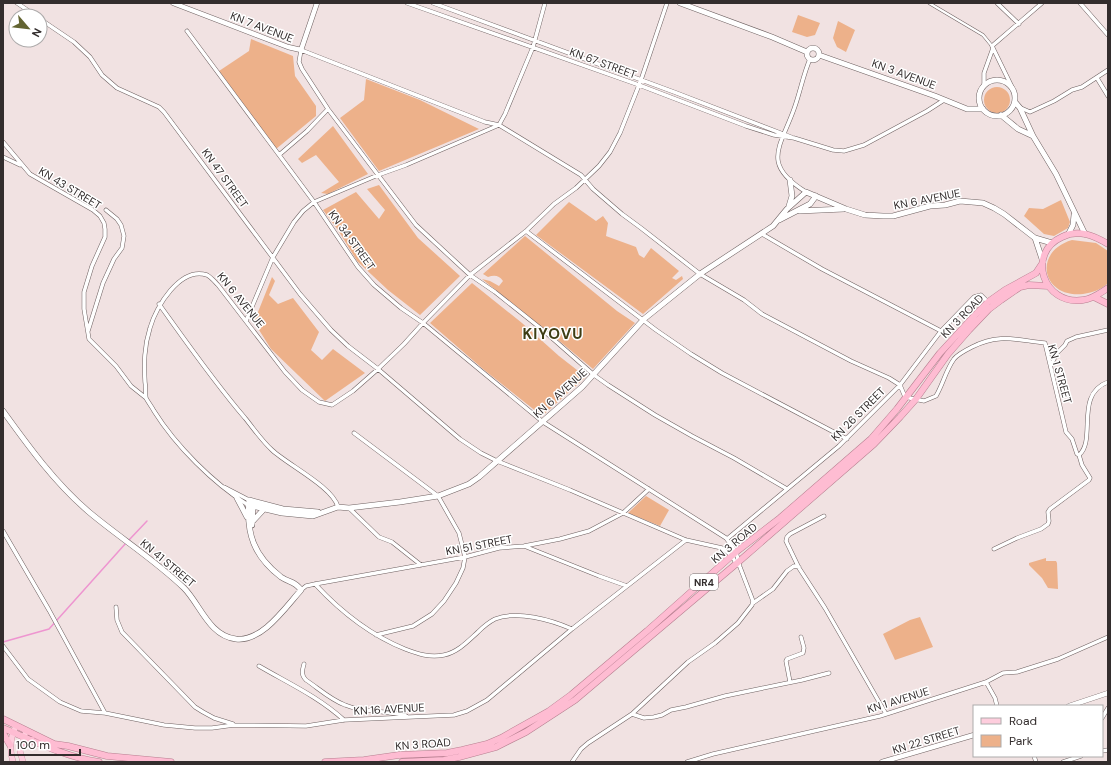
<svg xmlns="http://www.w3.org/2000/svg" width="1111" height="765" font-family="'DM Sans',sans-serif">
  <rect width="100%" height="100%" fill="#f1e2e2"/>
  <path fill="#edb18a" d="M798,15L820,23L815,35L807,37L792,32Z
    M838,21L855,30L846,52L837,47L833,38Z
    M251,39L293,56L295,76L316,106V116L276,149L219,71L249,51Z
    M366,79L420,100L479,129L379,171L340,118L364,100Z
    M984 100a13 13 0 1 1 26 0a13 13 0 1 1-26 0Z
    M333,126L368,174L328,194L321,193L339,182L316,155L302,163L298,159Z
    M379,185L418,238L460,276L420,315L388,290L357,261L338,230L323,210L356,192L379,219L385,210L367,189Z
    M1061,200L1070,222L1068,228L1054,236L1044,234L1024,216L1029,208L1043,209Z
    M569,202L596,221L603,216L608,223L606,236L636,247L639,255L644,258L651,248L679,271L672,278L676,280L682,276L683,279L643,314L536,235Z
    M525,236L617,311L635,323L593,369L557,339L560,333L553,328L548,332L482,279L490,281L499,286L503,281C499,275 494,275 488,277L483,274Z
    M1072,240L1096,243L1108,251V283C1100,290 1094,292 1083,294C1042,298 1032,252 1072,240Z
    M272,277L275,281L269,295L278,304L293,298L319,332L311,350L322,360L333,349L365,373L325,401L271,349L254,322Z
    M472,283L522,323L559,356L586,377L542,416L483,369L430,323Z
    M646,496L669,510L660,526L628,513Z
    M1046,558V561H1056L1057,563L1058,589L1048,588L1042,578L1029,565V563Z
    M920,617L933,647L895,660L883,634L910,620Z"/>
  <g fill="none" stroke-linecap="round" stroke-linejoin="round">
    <path stroke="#ee95d0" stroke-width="1.5" d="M129,540L147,521
      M3,642L49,629L126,543"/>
    <defs>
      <path id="pedestrian" d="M929,3L983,35L992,46"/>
      <path id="minor" d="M17,3L36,16
        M407,3L639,85L746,126L774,135L794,138L833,150L844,151L864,145L927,111L944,100
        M433,3L674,92L791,137
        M997,3L1019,24
        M1080,3L1108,35
        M40,19L74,42L90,57L102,75L117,88L159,107L164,112L300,294L331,330L348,346L378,369L460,439L481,453L497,461L570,490L686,540L722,548L732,556L737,565
        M187,31L314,202L358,267L374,285L401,308L423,323L543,422L726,538L736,552L740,567L753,601L752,605L738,623L715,643L688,662L632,714L588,743L581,749L572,762
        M1097,78L1108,96
        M984,85V73L993,48
        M1012,87L992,46L1042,3
        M1021,108L1030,112L1054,101L1072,90L1082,87L1108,70
        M3,142L30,174L93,210L100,216L104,223L105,229V237L92,266L84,292V309L89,339L116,366L131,386L146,398
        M279,155L307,131L328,109
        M3,157L20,165
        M806,192C761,164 780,148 794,109C800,93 803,75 810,59
        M526,231L656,330L691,354L722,373L847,439
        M762,234L822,269L941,331
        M159,304C187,343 214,382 245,418C254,429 262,441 272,450C288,465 333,487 338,507
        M246,321L273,257L294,222L303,211L314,202L378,175L406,165L499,125L505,114L533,47L545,3
        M88,331L103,283L114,259L122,248L124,236L121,225L117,219L106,210
        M1051,365L1057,353L1065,345L1067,341L1076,337L1108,330
        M354,433L438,496L459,533L465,557L463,568L456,583L444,601L432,614L413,626L376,635
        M224,487L249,500
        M787,489L734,458L692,436L655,415L608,385L594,375L544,331L495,292L470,275L416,225L328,109L302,69L299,62L301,50L485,122L499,125L581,175L593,189L622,214L641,228L700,274L744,300L762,314L851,361L889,378L900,385L905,397L924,401L936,396C943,384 946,370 954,359C958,354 966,350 972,347C999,333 1016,340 1045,343L1066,432L1072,439L1077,454L1079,455C1097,440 1074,394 1108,382
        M248,505C213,483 176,446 154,411C152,407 148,402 146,398C145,393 146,387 145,382C144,363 144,347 150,328C156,307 180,266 207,275C211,277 215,282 218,285L285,372L302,390L319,402L332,405L353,391L378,369L404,344L423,323L470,275L526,231L554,204L576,188L599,166L610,152L620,133L641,80L667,3
        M349,508L379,537L392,542L421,565
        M824,516L790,534L787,537L786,541L799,568L825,608L886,714
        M3,531L49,610L105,713
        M727,539L839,446L900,385L941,331L974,297L981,295L988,302
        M524,546L599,576L627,586
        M994,549L1017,538L1041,529L1048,524L1049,521L1048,512L1050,509L1089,480L1090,478L1082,465L1079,455
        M315,584C341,612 370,635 405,649C418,654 430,658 444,655C458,652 468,641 478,632C483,627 489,622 495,619C517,610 551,620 572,629
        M301,590L306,586L315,584L465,557L499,548L524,546L560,539L589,531L623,513L649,489
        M753,603L773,589L787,571L794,566L799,567
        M116,607L117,620L122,632L195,707L203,712L214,718L233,724
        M3,646L28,679L60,702L81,711L105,713L164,725L195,728H212L234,725L306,726L344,720L454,715L467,711L487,700L572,629L686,540
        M304,664C302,671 301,675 306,680C318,688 331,700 345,705C364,713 386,710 406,716
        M259,666C288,683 319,697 344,720
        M790,682L786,661L787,659L803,653L804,648L801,637
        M986,682L995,698L997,706
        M632,714L644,718L654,717L662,715L671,710L686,707L725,696L802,680L829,673
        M1102,718L1108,708
        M1102,751L1108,750
        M1034,756L1036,762
        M687,762L713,754L880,716L986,682L1003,673L1017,672L1058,659L1108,637
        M1063,762L1081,756"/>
      <path id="tertiary" d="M173,3L288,47L301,50L317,3
        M1069,706L1108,693
        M882,762L974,735"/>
      <path id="secondary" d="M680,3L772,37L807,52
        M807 54a6 6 0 1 1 12 0a6 6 0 1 1-12 0Z
        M819,55L935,96L967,109H983
        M979 98a18 18 0 1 1 36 0a18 18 0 1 1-36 0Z
        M1015,102L1020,108L1033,136L1056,174L1085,234
        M1001,115L1018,129L1033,136
        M789,206L792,196L790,180
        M799,211L844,209
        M779,220L810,204L816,196
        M1069,233L1073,225L1074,215
        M1035,238L1043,262
        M3,411C29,447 55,483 89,512C120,538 155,560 184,588C200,604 209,636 236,639C262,642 285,608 301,590C295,581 290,583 281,577C254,556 246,534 249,500L283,509L318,512
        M237,498L247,517
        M248,505L282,513L313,516L338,507L349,508L400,502L438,496L469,484L479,477L582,387L644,319L700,274L773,226L787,209L806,192L846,209L865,215L883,216H893L930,206L945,205L960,201L983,203L994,208L1004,214L1035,238L1052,243
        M252,522L264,509
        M252,525L253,503"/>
      <path id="primary" d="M13,762C9,749 10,738 16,726
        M23,762L20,751L25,734"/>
      <path id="trunk" d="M1108,244C1093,235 1078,229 1062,237C1026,253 1043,306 1083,300C1093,299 1100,293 1108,288
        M1094,297L1108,304
        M3,719L54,744L68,746L107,756L171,762
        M3,728C34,741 65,757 99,762
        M3,733L10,745
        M21,745L32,740
        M325,762L364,760L399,755L447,753L462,750L487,744L501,738L549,711L571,695L647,631L736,552L780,518L871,439L897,409L940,353L975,315L988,302L1005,290L1036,273L1042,264
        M402,762L444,760L459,757L496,747L526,732L575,700L736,564L874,444L900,417L916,399L948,354L969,330L989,309L1001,300L1020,287L1029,285L1048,286"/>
    </defs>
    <use href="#pedestrian" stroke="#6e6161" stroke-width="3.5"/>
    <use href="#minor" stroke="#6e6161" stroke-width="4.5"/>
    <use href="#tertiary" stroke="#6e6161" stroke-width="5.5"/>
    <use href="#secondary" stroke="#6e6161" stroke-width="6"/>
    <use href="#primary" stroke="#b77f90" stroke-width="6"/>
    <use href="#trunk" stroke="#b77f90" stroke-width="7"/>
    <use href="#pedestrian" stroke="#fff" stroke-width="2.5"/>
    <use href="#minor" stroke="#fff" stroke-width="3.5"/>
    <use href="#tertiary" stroke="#fff" stroke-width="4.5"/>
    <use href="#secondary" stroke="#fff" stroke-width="5"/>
    <use href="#primary" stroke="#fecddd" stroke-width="5.5"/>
    <use href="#trunk" stroke="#febcd2" stroke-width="6"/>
  </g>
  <g text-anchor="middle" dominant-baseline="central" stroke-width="3" stroke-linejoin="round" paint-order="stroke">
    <rect fill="#fff" stroke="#706c6c" stroke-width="1" x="690" y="574" width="28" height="16" rx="3"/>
    <g font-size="10" font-weight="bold" fill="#332d2d">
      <text x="704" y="582">NR4</text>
    </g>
    <g font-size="11" fill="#332d2d" stroke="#fff">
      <text transform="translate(262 27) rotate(21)">KN 7 AVENUE</text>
      <text transform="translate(603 63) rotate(20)">KN 67 STREET</text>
      <text transform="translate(904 74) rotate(20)">KN 3 AVENUE</text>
      <text transform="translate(225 178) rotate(54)">KN 47 STREET</text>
      <text transform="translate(70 188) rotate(31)">KN 43 STREET</text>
      <text transform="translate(927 199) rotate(-11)">KN 6 AVENUE</text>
      <text transform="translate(352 240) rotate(54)">KN 34 STREET</text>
      <text transform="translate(241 300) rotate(51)">KN 6 AVENUE</text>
      <text transform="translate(962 316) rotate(-46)">KN 3 ROAD</text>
      <text transform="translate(1060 374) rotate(74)">KN 1 STREET</text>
      <text transform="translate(560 393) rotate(-42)">KN 6 AVENUE</text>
      <text transform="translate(858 414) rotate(-45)">KN 26 STREET</text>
      <text transform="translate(734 543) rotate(-40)">KN 3 ROAD</text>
      <text transform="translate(479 545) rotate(-11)">KN 51 STREET</text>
      <text transform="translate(168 563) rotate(40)">KN 41 STREET</text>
      <text transform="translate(898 700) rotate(-17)">KN 1 AVENUE</text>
      <text transform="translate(389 709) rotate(-3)">KN 16 AVENUE</text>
      <text transform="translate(926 740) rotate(-17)">KN 22 STREET</text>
      <text transform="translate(423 744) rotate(-4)">KN 3 ROAD</text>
    </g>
    <g font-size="15" font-weight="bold" letter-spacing="1" fill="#3e3d14" stroke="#fff">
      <text x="553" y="334">KIYOVU</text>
    </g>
  </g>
  <rect width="1111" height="765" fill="none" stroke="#332d2d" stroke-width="8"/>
  <rect x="973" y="705" width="130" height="52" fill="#ffffff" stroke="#adabab"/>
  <rect x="981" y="718" width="20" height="6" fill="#fecddd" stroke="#adabab"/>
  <text x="1009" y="725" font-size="12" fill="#332d2d">Road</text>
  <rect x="981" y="735" width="20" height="12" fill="#edb18a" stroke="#adabab"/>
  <text x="1009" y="745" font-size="12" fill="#332d2d">Park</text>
  <g transform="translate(28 28) rotate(118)"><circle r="19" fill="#ffffff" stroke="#adabab"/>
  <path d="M0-3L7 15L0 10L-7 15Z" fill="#636431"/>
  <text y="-6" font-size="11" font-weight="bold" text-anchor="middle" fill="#332d2d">N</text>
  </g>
  <path d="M10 749v6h70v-6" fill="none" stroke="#332d2d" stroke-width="2"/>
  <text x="16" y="749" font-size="12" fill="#332d2d" stroke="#ffffff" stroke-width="3" paint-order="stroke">100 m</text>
</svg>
